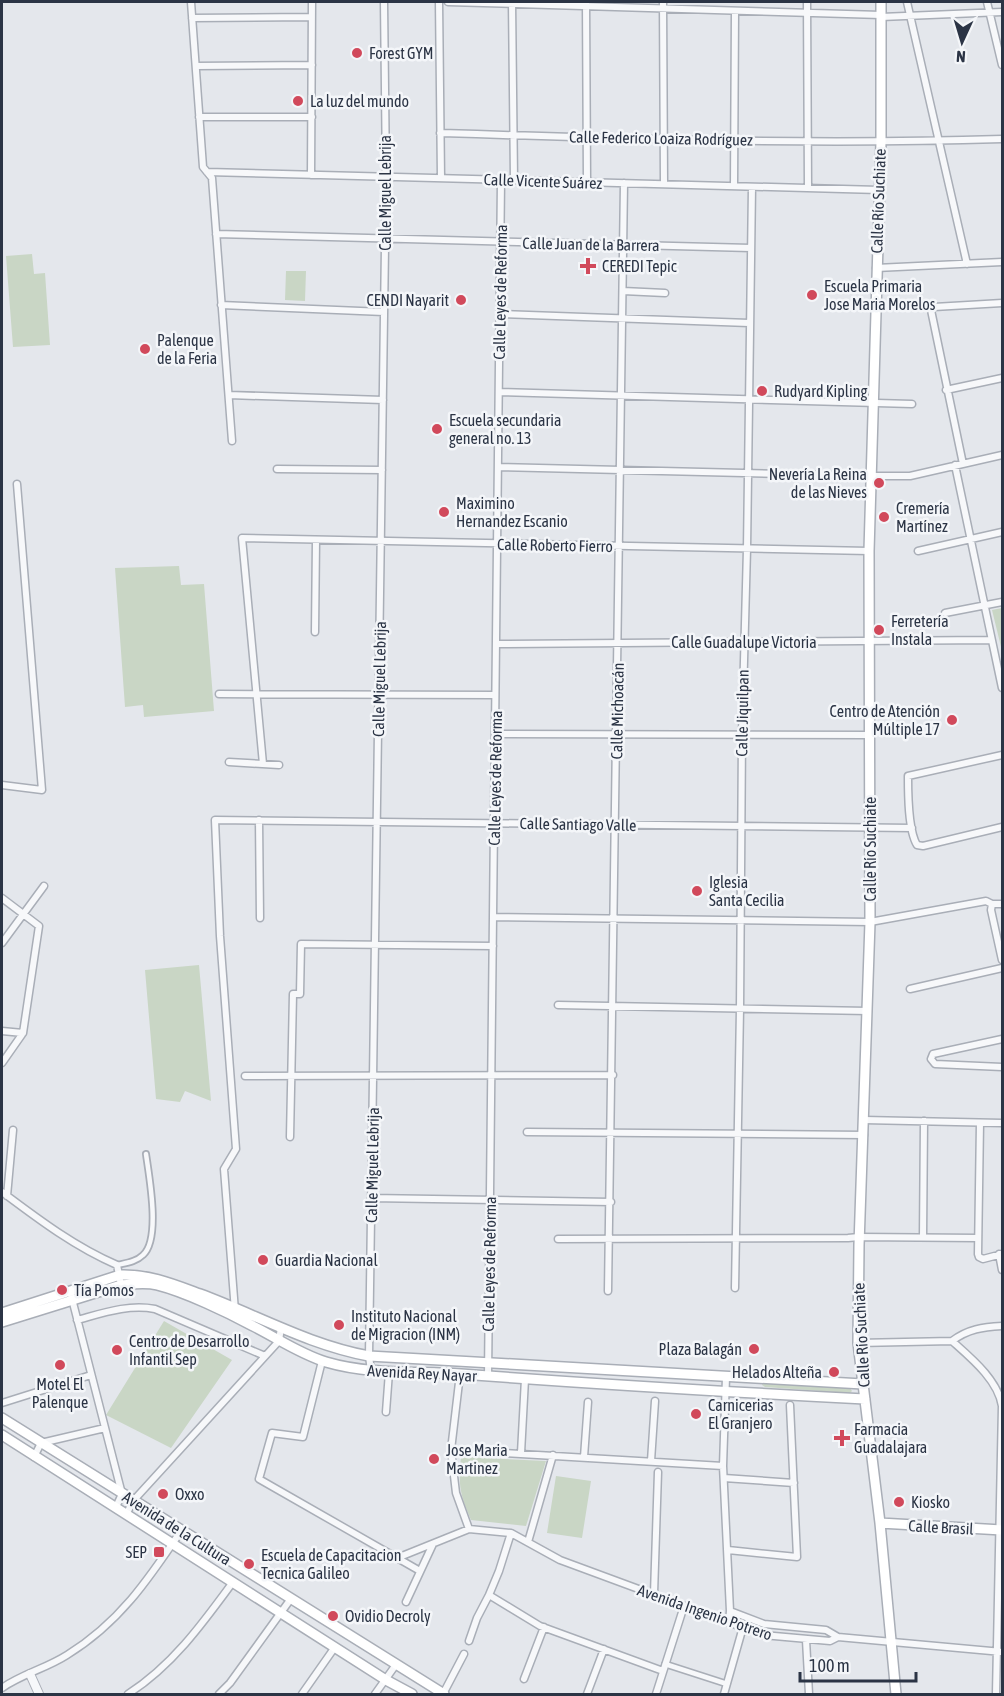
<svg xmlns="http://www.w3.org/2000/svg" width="1004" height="1696" font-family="'Asap Condensed',sans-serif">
  <rect width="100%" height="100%" fill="#e4e7ec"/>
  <path fill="#c9d6c5" d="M32,254L34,274L45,273L50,345L13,347L6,256Z
    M286,271H306L305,301L285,300Z
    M179,566L181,585L204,584L214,711L144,717L143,705L125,707L115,568Z
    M1002,608V651L992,610Z
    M199,965L211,1101L185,1091L180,1102L156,1099L145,970Z
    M164,1321L232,1360L171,1448L106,1415Z
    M763,1383L850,1388L852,1391L850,1393L765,1387L762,1385Z
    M461,1457L546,1461L526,1526L471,1520C460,1494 458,1486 461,1457Z
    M556,1476L591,1481L582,1538L547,1533Z"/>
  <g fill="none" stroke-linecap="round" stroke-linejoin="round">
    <defs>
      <path id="pedestrian" d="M117,1265C126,1263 136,1262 143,1255C161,1239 149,1176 146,1154
        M665,1664L727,1684"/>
      <path id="minor" d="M191,2L203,167L212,178L232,441
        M439,2L441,178
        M448,2L881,15
        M512,2L514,180
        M586,2L587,182
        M663,2L664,184
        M807,2L808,188
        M907,2L967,264
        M987,2L1002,65
        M881,17L1002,12
        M192,18L311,17
        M196,66L312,65
        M199,117H312
        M440,133C628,139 815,145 1002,139
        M207,172L879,190
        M311,175L312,2
        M734,186L735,11
        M216,234L751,248
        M876,268L1002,262
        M623,291L665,293
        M221,305L384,312
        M500,314L749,323
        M946,390L1002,378
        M499,392L912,404
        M229,395L383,400
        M963,464L931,310L934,307L1002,303
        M955,465L1002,688
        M498,467L870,476H910L1002,455
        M277,469L382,470
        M918,551L1002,532
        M945,613L1002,602
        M315,632L316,540
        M496,644L991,640
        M219,694L495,695
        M495,734L870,735
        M1002,755L908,776C908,794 908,830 917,845L923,846L1002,827
        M229,762L279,765
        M263,764L242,538L869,551
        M2,785L42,790L17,484
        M259,820L260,918
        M2,898L39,926L23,1033L2,1063
        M992,904L991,910L1002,960
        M493,917L870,922L986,901L992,904H1002
        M2,943L44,886
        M910,989L1002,968
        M558,1005L868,1011
        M2,1031L23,1033
        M1002,1039L933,1054L931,1059L935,1064L1002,1067
        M245,1076L613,1075
        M864,1120L1002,1123
        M980,1123L978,1254L979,1257L983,1259L1002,1254
        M527,1132L864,1135
        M290,1137L293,994H300L301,944L493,946
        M2,1192C38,1219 75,1247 117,1265L121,1285
        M7,1196L13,1130
        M371,1198L611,1202
        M923,1237L924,1121
        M558,1239L848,1238L859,1237L978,1238
        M999,1254L1002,1270
        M735,1288L740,1009L742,735L747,549L752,187
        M70,1291L122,1494L116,1507
        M608,1291L624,183
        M235,1311L224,1169L236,1149L220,936L215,820L912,828
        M77,1320C103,1313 128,1304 155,1309L265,1356
        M952,1341C971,1358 998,1380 1002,1406L996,1694
        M858,1343L952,1341C968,1329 983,1327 1002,1326
        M322,1361L303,1437L272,1433L259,1479L420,1571
        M371,1371L369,1356L386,177L384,2
        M460,1374L451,1450L456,1493L469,1529
        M488,1376L501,180
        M726,1377L723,1466L730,1611L729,1621
        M2,1403L91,1375
        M386,1412L389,1372
        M451,1450L723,1466
        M521,1453L525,1379
        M34,1457L41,1443L105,1428
        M584,1457L588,1402
        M651,1461L655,1401
        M724,1478L794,1483
        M127,1513L133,1501L279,1341L281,1327
        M528,1542L553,1455
        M728,1550L797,1557L790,1405
        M397,1558L469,1529L511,1533L560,1560L763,1635L830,1641L838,1637L1002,1652
        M654,1594L658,1472
        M489,1595L540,1626L663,1671
        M406,1602L433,1544
        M730,1611L764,1624L826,1630L838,1637
        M806,1640L809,1694
        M469,1641L477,1618L489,1595L499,1571L511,1533
        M524,1679L544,1627
        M2,1688C22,1674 47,1668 67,1655C119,1623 148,1580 181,1531
        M128,1694C172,1666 203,1623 233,1582
        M219,1694L230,1683L290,1600
        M302,1694L335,1647
        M375,1694L395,1666
        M443,1694L464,1654
        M587,1694L604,1649
        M656,1694L684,1606
        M724,1694L743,1627"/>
      <path id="tertiary" d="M30,1674L39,1694"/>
      <path id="secondary" d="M881,2V142L869,551L870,922L859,1245L858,1343L880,1523L896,1694
        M2,1313L120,1275C149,1274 173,1284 200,1294C257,1315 309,1345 369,1356L863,1384
        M2,1322L121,1285C133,1284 145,1282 157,1285C185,1292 227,1312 253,1326C277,1338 300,1354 326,1362C370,1375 416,1371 461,1374C596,1384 730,1392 865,1399
        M2,1418L444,1694
        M2,1435L386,1680L412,1694
        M880,1523L1002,1530"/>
    </defs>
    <use href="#pedestrian" stroke="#a9aeb7" stroke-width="8"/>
    <use href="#minor" stroke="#a9aeb7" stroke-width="9"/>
    <use href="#tertiary" stroke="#a9aeb7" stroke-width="10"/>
    <use href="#secondary" stroke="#a9aeb7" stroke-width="12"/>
    <use href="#pedestrian" stroke="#f7f8fa" stroke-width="4.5"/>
    <use href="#minor" stroke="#f7f8fa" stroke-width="6"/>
    <use href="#tertiary" stroke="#f7f8fa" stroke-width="8"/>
    <use href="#secondary" stroke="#fff" stroke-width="9"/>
  </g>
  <g fill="#d1495b" stroke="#f4f6f9" stroke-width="2">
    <circle cx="357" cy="53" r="6"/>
    <circle cx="298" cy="101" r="6"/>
    <path d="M585 257h6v6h6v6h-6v6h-6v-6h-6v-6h6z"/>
    <circle cx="812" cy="295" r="6"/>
    <circle cx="461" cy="300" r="6"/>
    <circle cx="145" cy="349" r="6"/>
    <circle cx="762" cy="391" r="6"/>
    <circle cx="437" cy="429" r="6"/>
    <circle cx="879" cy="483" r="6"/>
    <circle cx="444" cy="512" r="6"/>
    <circle cx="884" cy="517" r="6"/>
    <circle cx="879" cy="630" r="6"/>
    <circle cx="952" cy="720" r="6"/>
    <circle cx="697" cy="891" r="6"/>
    <circle cx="263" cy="1260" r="6"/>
    <circle cx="62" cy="1290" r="6"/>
    <circle cx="339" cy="1325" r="6"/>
    <circle cx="754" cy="1349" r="6"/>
    <circle cx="117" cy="1350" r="6"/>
    <circle cx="60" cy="1365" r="6"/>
    <circle cx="834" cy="1372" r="6"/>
    <circle cx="696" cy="1414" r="6"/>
    <path d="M839 1429h6v6h6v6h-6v6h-6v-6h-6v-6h6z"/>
    <circle cx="434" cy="1459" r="6"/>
    <circle cx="163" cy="1494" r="6"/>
    <circle cx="899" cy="1502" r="6"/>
    <rect x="153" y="1546" width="12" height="12" rx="3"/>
    <circle cx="249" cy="1564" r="6"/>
    <circle cx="333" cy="1616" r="6"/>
  </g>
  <g text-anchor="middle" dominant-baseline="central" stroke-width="5" stroke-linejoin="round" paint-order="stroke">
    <g font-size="16" fill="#2b3445" stroke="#f4f6f9" text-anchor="start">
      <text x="369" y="53">Forest GYM</text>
      <text x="310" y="101">La luz del mundo</text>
      <text x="602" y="266">CEREDI Tepic</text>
      <text x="824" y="286">Escuela Primaria<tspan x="824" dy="18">Jose Maria Morelos</tspan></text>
      <text x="449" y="300" text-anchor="end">CENDI Nayarit</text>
      <text x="157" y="340">Palenque<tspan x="157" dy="18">de la Feria</tspan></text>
      <text x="774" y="391">Rudyard Kipling</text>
      <text x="449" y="420">Escuela secundaria<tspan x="449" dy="18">general no. 13</tspan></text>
      <text x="867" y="474" text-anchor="end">Nevería La Reina<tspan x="867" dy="18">de las Nieves</tspan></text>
      <text x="456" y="503">Maximino<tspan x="456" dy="18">Hernandez Escanio</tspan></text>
      <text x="896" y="508">Cremería<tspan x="896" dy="18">Martínez</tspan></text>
      <text x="891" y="621">Ferretería<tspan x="891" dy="18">Instala</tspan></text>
      <text x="940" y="711" text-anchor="end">Centro de Atención<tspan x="940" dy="18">Múltiple 17</tspan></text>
      <text x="709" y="882">Iglesia<tspan x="709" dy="18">Santa Cecilia</tspan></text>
      <text x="275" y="1260">Guardia Nacional</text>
      <text x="74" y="1290">Tía Pomos</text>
      <text x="351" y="1316">Instituto Nacional<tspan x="351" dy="18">de Migracion (INM)</tspan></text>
      <text x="129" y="1341">Centro de Desarrollo<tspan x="129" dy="18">Infantil Sep</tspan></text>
      <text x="742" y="1349" text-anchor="end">Plaza Balagán</text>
      <text x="822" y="1372" text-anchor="end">Helados Alteña</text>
      <text x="60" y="1384" text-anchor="middle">Motel El<tspan x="60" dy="18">Palenque</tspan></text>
      <text x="708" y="1405">Carnicerias<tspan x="708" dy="18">El Granjero</tspan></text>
      <text x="854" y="1429">Farmacia<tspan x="854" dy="18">Guadalajara</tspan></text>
      <text x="446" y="1450">Jose Maria<tspan x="446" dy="18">Martinez</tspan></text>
      <text x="175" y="1494">Oxxo</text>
      <text x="911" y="1502">Kiosko</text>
      <text x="147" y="1552" text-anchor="end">SEP</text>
      <text x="261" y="1555">Escuela de Capacitacion<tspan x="261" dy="18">Tecnica Galileo</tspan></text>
      <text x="345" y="1616">Ovidio Decroly</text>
    </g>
    <g font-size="16" fill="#2b3445" stroke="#f4f6f9">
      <text transform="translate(661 138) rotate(1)">Calle Federico Loaiza Rodríguez</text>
      <text transform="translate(543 181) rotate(2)">Calle Vicente Suárez</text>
      <text transform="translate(385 193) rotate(-90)">Calle Miguel Lebrija</text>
      <text transform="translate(878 201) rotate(-88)">Calle Río Suchiate</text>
      <text transform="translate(591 244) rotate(1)">Calle Juan de la Barrera</text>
      <text transform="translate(500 292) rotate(-89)">Calle Leyes de Reforma</text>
      <text transform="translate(555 545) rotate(1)">Calle Roberto Fierro</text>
      <text x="744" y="642">Calle Guadalupe Victoria</text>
      <text transform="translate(379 679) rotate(-89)">Calle Miguel Lebrija</text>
      <text transform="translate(617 711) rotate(-89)">Calle Michoacán</text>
      <text transform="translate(742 713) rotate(-89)">Calle Jiquilpan</text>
      <text transform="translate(495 778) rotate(-89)">Calle Leyes de Reforma</text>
      <text transform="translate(578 824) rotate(1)">Calle Santiago Valle</text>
      <text transform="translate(870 849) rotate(-90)">Calle Río Suchiate</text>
      <text transform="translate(372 1165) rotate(-89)">Calle Miguel Lebrija</text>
      <text transform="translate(489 1264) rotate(-89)">Calle Leyes de Reforma</text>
      <text transform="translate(861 1335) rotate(-93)">Calle Río Suchiate</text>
      <text transform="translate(422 1373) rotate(3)">Avenida Rey Nayar</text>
      <text transform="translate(941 1527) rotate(3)">Calle Brasil</text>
      <text transform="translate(177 1528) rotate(32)">Avenida de la Cultura</text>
      <text transform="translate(705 1612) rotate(19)">Avenida Ingenio Potrero</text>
    </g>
  </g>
  <rect width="1004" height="1696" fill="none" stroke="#2b3445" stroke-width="6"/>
  <g transform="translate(962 42) rotate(184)" stroke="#f4f6f9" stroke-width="4.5" paint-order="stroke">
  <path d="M0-4.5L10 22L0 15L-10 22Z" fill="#2b3445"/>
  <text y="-9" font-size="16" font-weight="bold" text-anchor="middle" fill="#2b3445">N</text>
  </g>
  <path d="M800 1672v9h116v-9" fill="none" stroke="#2b3445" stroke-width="3"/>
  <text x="809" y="1672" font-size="18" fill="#2b3445" stroke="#f4f6f9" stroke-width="4.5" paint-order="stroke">100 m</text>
</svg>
